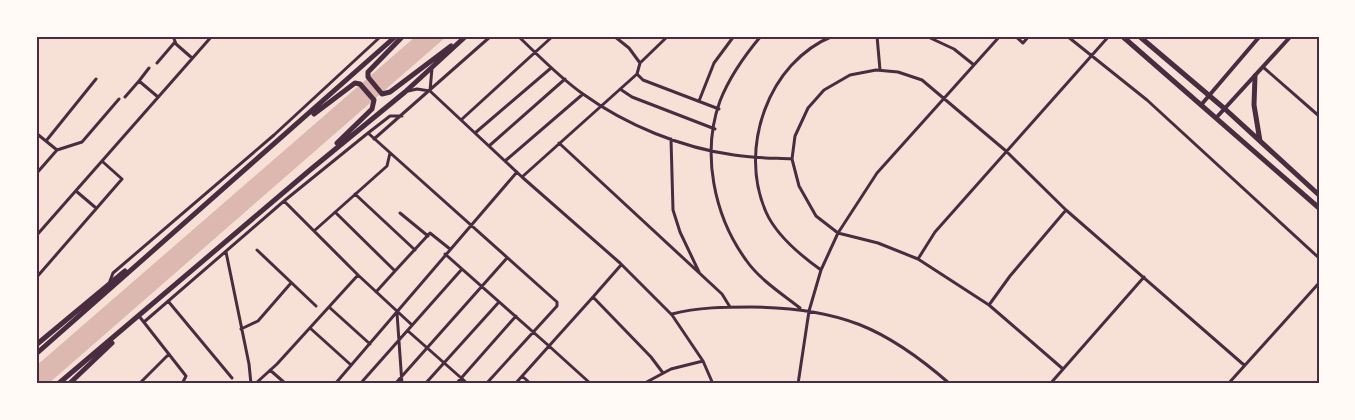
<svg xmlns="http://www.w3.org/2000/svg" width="1355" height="420" font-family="Mulish,sans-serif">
  <rect width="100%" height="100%" fill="#f7e1d7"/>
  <path fill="#dcb8b0" d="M416,36H447L48,384H36V366Z"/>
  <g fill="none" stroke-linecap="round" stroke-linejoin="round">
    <path stroke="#4a2c40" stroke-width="3" d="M173,36L176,44L192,58
      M518,36C539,56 560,78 583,94C626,125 682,148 734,155C753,158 773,158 792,159
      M761,36C745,55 729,78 720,101C701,153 714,216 746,260C759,279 782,294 800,308
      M877,36L880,70
      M926,36L954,49L974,65
      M1015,36L1023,43L1029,36
      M1067,36L1147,100L1319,258
      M157,63L175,42
      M640,63L668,36
      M1263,67L1319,116
      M637,74L643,80L719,109
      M139,81L149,68
      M620,89L632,97L715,129
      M408,91L417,89L430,91L522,177L620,263L672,315L703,361
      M430,91L432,68
      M125,97L139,81L158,97
      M699,101L714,63L734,36
      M461,120L553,36
      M36,133L57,150
      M368,133L557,302V306L486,384
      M475,133L551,68
      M374,139L491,36
      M671,139L673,210L680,232L699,272
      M46,141L96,79
      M559,143L722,294L730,307
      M489,146L565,79
      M505,161L583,94
      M36,174L57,150L82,142L119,99
      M522,177L637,74L640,63L629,48L614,36
      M76,191L96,208
      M355,194L415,250
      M335,212L395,271L430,233L450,249
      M400,213L428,236
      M314,231L387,166L390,153
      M36,236L212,36
      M257,250L316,306
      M226,252L249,364L251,384
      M445,254L549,346L515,384
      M918,259L935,232L1109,36
      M821,270C800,255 776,235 766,212C738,149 768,62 833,36
      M358,275L412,325
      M36,278L122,179L103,162
      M110,281L113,273L274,135L379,38
      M376,292L395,271
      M593,297L621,265
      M168,301L232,378
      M989,305L1010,276L1066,210
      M329,307L370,344
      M397,313L402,384
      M672,314C698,307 726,307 752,307C839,308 885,327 950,384
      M139,316L186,376L182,384
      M144,322L284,201L368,133L390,116H402
      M310,328L351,365
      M241,329L258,321L291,283
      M408,331L468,384
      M1063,369L989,305L918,259L878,243L838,233L816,216L799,186L792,159L795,136L808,108L824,90L850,75L876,70L898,72L922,80L1006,151L1066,210L1244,365
      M270,370L286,384
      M522,376L531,384
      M139,384L169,354
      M255,384L277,364L358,275L284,201
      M335,384L517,172
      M360,384L462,269
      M395,384L507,258
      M425,384L499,302
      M456,384L516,316
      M591,384L549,346L593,297L651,357L663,373
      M643,384L671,369L703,361L713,384
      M798,384L809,311L821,270L838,233L877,173L1000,36
      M1050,384L1144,277
      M1228,384L1319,283"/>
    <path stroke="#4a2c40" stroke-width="4" d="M1201,105L1260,36
      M1216,118L1291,36"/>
    <path stroke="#4a2c40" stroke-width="5" d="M403,36L368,72V77L382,94L390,92L451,46
      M1122,36L1319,208
      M1139,36L1225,109L1319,195
      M1255,76L1254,105L1260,141
      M314,114L355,83L360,84L374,100L372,109L337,143
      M36,345L125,271
      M36,354L396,36
      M58,384L310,170L405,92L466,36
      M69,384L112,343"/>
  </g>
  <rect width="1355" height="420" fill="none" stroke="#fffaf5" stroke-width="75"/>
  <rect x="38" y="38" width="1280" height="344" fill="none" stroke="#4a2c40" stroke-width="2"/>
</svg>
